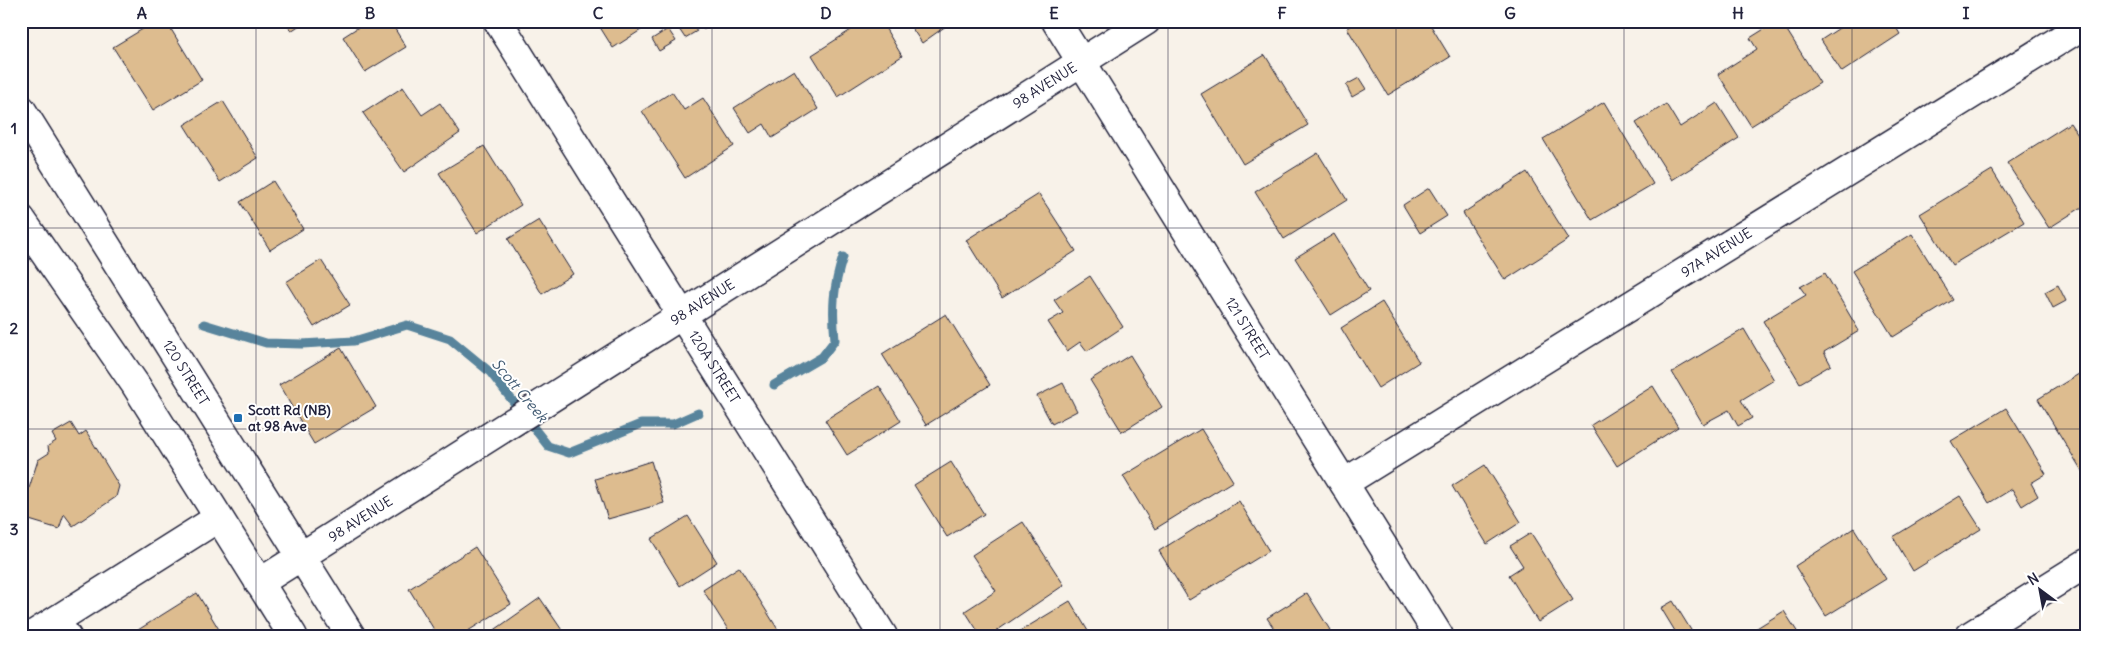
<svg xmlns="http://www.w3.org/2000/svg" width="2108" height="657" font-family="Delius,sans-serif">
  <rect width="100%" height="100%" fill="#f8f2e9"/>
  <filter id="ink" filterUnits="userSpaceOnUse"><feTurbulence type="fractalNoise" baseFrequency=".02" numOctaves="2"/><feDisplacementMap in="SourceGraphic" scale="10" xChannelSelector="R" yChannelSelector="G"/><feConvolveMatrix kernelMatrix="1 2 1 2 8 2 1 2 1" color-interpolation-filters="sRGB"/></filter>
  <g filter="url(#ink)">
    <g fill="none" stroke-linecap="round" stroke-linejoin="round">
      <path stroke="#58849c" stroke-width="9" d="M204,324L266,343L302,344L354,341L407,325L450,339L490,372L548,446L569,453L641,424H673L698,413
        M774,385L822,357L835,340C832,309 833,287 843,257"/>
    </g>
    <path fill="#ddbc8f" stroke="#22223b" d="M156,21H166L202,80L153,110L113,47Z
      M285,21H306L291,31Z
      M368,21H390L406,47L365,72L343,37Z
      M603,21H655L613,48L598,24Z
      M685,21H691L697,31L685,38L677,26Z
      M698,21H714L715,22L703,29Z
      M865,21H881L902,56L838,97L812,55Z
      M907,21H953L922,43Z
      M1358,21H1428L1450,57L1388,95L1347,28Z
      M1777,21H1781L1820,83L1751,126L1718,74L1757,49L1750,38Z
      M1850,21H1892L1900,34L1842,72L1821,40Z
      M668,29L676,41L659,51L652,39Z
      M1265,55L1308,125L1243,164L1201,94Z
      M794,70L818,109L772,138L764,124L750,133L734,108Z
      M1359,78L1366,89L1352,97L1346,85Z
      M403,87L422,115L440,103L460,133L404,172L363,113Z
      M672,92L684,110L703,98L734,146L685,178L642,111Z
      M223,101L258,158L220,182L184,125Z
      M1604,102L1653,184L1592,220L1543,139Z
      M1717,103L1739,138L1672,180L1636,123L1666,104L1680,127Z
      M2070,123L2087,149V204L2049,228L2007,163Z
      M484,146L521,205L477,233L439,173Z
      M1318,153L1347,200L1284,239L1255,192Z
      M1992,170L2024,222L1952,265L1920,214Z
      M1527,172L1569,239L1505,280L1463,213Z
      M273,181L303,229L270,250L240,202Z
      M1429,188L1447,216L1420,233L1403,205Z
      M1039,194L1076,251L1002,298L966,240Z
      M539,220L573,274L542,294L508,239Z
      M1334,234L1369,291L1331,315L1295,258Z
      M1912,234L1953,300L1893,337L1852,271Z
      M321,260L350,305L314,327L286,282Z
      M1825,273L1859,331L1824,352L1831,365L1800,383L1763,321L1806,295L1800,287Z
      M1090,276L1123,327L1087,351L1080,342L1067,351L1048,322L1063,313L1054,300Z
      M2058,285L2066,301L2053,308L2045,292Z
      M1382,302L1419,362L1378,388L1341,328Z
      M946,314L990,385L926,425L882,354Z
      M1744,329L1774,380L1741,400L1752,418L1738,426L1729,410L1703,424L1672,372Z
      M341,348L376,407L314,444L279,385Z
      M1130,355L1162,407L1122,432L1090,380Z
      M2087,369V468L2082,471L2038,399Z
      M1063,383L1077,411L1052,424L1037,396Z
      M879,386L901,421L847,455L825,420Z
      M1653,386L1678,427L1617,466L1591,425Z
      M2006,408L2046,474L2031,483L2038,496L2022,506L2012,489L1989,503L1951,441Z
      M71,423L79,436L86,431L119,486L116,497L73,526L64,514L59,529L26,519L30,505L24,504L38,460L49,453L48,446L56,441L52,434Z
      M1201,429L1233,481L1155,529L1123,476Z
      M651,461L664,503L608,519L595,479Z
      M951,462L984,514L947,537L914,485Z
      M1485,465L1521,522L1487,544L1452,486Z
      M1960,496L1981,529L1913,571L1893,537Z
      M1239,501L1269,551L1189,600L1159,551Z
      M688,516L717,562L680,586L651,539Z
      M1023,522L1064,585L989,636H981L965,611L996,591L972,555Z
      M1854,528L1886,579L1826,616L1795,566Z
      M1531,533L1573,600L1538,622L1509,575L1523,566L1510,546Z
      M475,547L511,604L460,636H438L409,589Z
      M739,567L782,636H732L703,590Z
      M197,593L223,636H131L130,635Z
      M1307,593L1330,630L1321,636H1279L1267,618Z
      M540,598L566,636H486Z
      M1070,601L1091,636H1012Z
      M1673,601L1694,635L1692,636H1678L1661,608Z
      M1784,611L1800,636H1744Z"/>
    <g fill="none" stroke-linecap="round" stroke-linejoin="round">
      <defs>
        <path id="service" d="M62,617L74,636"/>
        <g id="minor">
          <path id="s1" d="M498,21L883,636"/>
          <path id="s2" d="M1056,21L1439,636"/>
          <path id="s3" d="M1344,483L2087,23"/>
          <path id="s4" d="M259,583L1146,21"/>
          <path d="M31,636L218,518"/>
          <path d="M1970,636L2087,563"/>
        </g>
        <g id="secondary">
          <path id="s5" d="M21,109L351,636"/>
          <path d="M21,219L135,384L293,636"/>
        </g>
      </defs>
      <use href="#service" stroke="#22223b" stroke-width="18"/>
      <use href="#minor" stroke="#22223b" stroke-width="31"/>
      <use href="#secondary" stroke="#22223b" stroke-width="31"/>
      <use href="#service" stroke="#fff" stroke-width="14"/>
      <use href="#minor" stroke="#fff" stroke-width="28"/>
      <use href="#secondary" stroke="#fff" stroke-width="28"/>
    </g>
  </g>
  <path fill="none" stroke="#22223b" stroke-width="1" stroke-opacity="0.55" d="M256,21V636M484,21V636M712,21V636M940,21V636M1168,21V636M1396,21V636M1624,21V636M1852,21V636M21,228H2087M21,429H2087"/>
  <rect fill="#1f6fb2" stroke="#fff" stroke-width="2" x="233" y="413" width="10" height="10" rx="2.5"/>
  <g text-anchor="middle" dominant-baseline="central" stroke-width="4" stroke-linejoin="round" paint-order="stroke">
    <g font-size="14" fill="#22223b" stroke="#fff">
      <text stroke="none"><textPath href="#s4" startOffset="930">98 AVENUE</textPath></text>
      <text stroke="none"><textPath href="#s3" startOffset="438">97A AVENUE</textPath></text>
      <text stroke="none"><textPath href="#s4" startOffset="525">98 AVENUE</textPath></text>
      <text stroke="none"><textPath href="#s2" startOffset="362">121 STREET</textPath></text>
      <text stroke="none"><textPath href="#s1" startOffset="408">120A STREET</textPath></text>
      <text stroke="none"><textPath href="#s5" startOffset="311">120 STREET</textPath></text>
      <text stroke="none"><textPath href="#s4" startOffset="120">98 AVENUE</textPath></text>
    </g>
    <g font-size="14" font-weight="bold" fill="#22223b" stroke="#fff" text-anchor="start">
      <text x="248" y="410">Scott Rd (NB)<tspan x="248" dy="16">at 98 Ave</tspan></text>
    </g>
    <g font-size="15" font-style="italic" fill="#425b73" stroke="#fff">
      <text transform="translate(520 390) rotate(50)">Scott Creek</text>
    </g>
  </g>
  <rect width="2108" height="657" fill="none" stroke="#fff" stroke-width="55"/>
  <g transform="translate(2040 590) rotate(328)" stroke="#ffffff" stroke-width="4" paint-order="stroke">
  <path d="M0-4L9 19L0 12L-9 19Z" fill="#22223b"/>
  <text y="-8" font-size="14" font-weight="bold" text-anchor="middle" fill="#22223b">N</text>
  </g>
  <rect x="28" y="28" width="2052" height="602" fill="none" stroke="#22223b" stroke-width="2"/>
  <g font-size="16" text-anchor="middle" font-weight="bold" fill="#22223b">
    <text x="142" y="19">A</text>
    <text x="370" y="19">B</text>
    <text x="598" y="19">C</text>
    <text x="826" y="19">D</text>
    <text x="1054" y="19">E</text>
    <text x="1282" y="19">F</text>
    <text x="1510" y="19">G</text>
    <text x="1738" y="19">H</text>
    <text x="1966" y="19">I</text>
    <text x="14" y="134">1</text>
    <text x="14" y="334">2</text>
    <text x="14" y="535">3</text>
  </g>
</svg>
